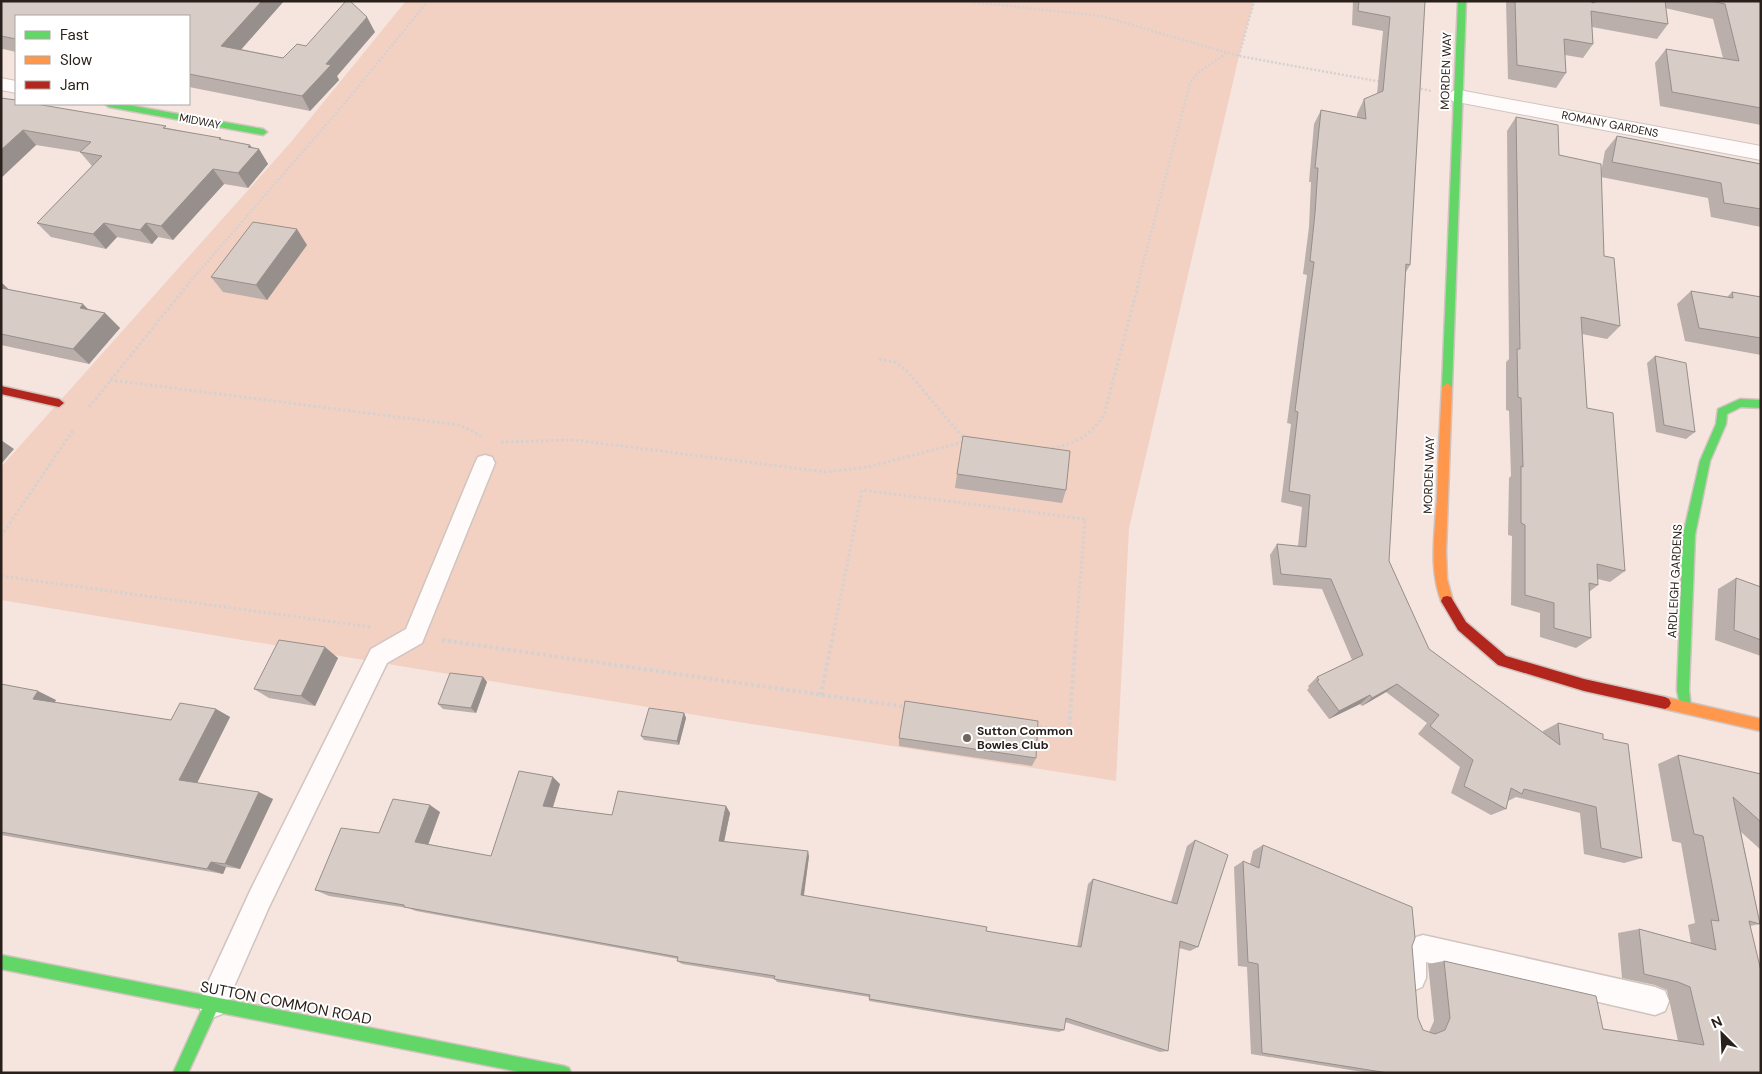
<svg xmlns="http://www.w3.org/2000/svg" width="1762" height="1074" font-family="'DM Sans',sans-serif">
  <rect width="100%" height="100%" fill="#f5e5de"/>
  <path fill="#f2d1c2" d="M406,1H1254L1239,56L1129,528L1116,781L720,719L1,600V467L291,142Z"/>
  <g fill="none" stroke-linecap="round" stroke-linejoin="round">
    <defs>
      <path id="lane" d="M485,455L492,457L495,463L422,643L387,663L269,907L222,1014L212,1018L202,1014L198,1004L251,889L371,649L406,629L475,463L478,457Z
        M1423,935L1655,987L1665,991L1669,1001L1665,1011L1655,1015L1426,962V978L1422,987L1413,991L1404,987C1398,973 1397,955 1403,941Z"/>
      <path id="street" d="M1,78L16,81V93L1,90Z
        M1459,90L1761,146V160L1452,101L1449,96L1452,91Z"/>
      <path id="fast" d="M1458,1H1466L1452,387L1447,391L1442,387Z
        M105,104H122L263,129L267,132L263,135L109,107Z
        M1740,399L1761,400V408L1741,407L1727,414L1726,424L1710,461L1695,535L1689,690L1691,707L1689,711L1685,713L1681,711L1677,690L1683,535L1700,461L1716,424L1718,409Z
        M1,955L564,1066L569,1068L571,1073H525L216,1012L188,1073H173L202,1009L1,969Z"/>
      <path id="slow" d="M1447,383L1452,387L1446,551L1447,579L1453,601L1451,605L1447,606L1443,605C1428,573 1435,532 1437,498C1438,461 1440,424 1442,387Z
        M1665,697L1761,719V731L1665,709L1661,707L1659,703L1661,699Z"/>
      <path id="jam" d="M1,386L59,399L64,403L59,407L1,394Z
        M1447,596L1451,597L1466,622L1506,656L1584,679L1665,697L1669,699L1671,703L1669,707L1665,709L1584,691L1498,665L1458,630L1441,601L1443,597Z"/>
    </defs>
    <use href="#lane" stroke="#d1c4bf" stroke-width="3"/>
    <use href="#street" stroke="#d1c4bf" stroke-width="2"/>
    <use href="#fast" stroke="#d1c4bf" stroke-width="3"/>
    <use href="#slow" stroke="#d1c4bf" stroke-width="3"/>
    <use href="#jam" stroke="#d1c4bf" stroke-width="3"/>
    <path stroke="#d6d1d0" stroke-width="2.5" stroke-dasharray="2 2" stroke-linecap="butt" d="M962,1L1101,16L1239,56L1382,82
      M1239,56L1254,1
      M1417,88L1431,91
      M189,283L344,104L428,1
      M1138,283L1190,83L1198,73L1228,52"/>
    <path stroke="#d6d1d0" stroke-width="3" stroke-dasharray="2.5 2.5" stroke-linecap="butt" d="M879,359L895,362L906,370L966,441
      M110,380L460,425L481,436
      M89,407L190,282
      M501,442L575,440L825,472L868,467L964,442
      M1047,449C1072,445 1090,437 1104,415L1139,282
      M1,536L74,429
      M1,576L370,627
      M833,635L862,490L1085,519L1076,635"/>
    <path stroke="#d6d1d0" stroke-width="4" stroke-dasharray="3 3" stroke-linecap="butt" d="M442,640L906,707
      M821,695L833,634
      M1033,726L1069,731L1076,634"/>
    <use href="#lane" fill="#fefbfa" fill-rule="evenodd"/>
    <use href="#street" fill="#fefbfa" fill-rule="evenodd"/>
    <use href="#fast" fill="#63d668" fill-rule="evenodd"/>
    <use href="#slow" fill="#ff974d" fill-rule="evenodd"/>
    <use href="#jam" fill="#b3261e" fill-rule="evenodd"/>
  </g>
  <path fill="#baafab" d="M1,1H284L241,49L283,58L306,46L375,32L337,76L339,80L310,111L189,87V16H16V52L3,49L1,51Z
    M1353,1H1425L1410,265L1406,272L1389,561L1429,649L1543,733V731L1558,723L1603,739L1642,858L1624,863L1584,854L1580,813L1516,797L1508,801L1506,809L1491,815L1451,793L1460,767L1418,734L1427,723L1386,692L1362,706L1360,704L1329,719L1307,690L1309,688L1308,686L1317,677L1352,660L1322,589L1273,585L1270,555L1277,544L1298,546L1302,507L1281,502L1291,424L1287,423L1307,275L1303,274L1309,227L1311,182H1309L1314,124L1321,110L1357,117V114L1364,99L1377,94L1383,31L1352,25Z
    M1506,1H1592V3L1599,1H1761V125L1660,106L1655,63L1666,49L1723,58L1713,19L1665,8L1668,24L1657,39L1592,27L1593,44L1583,58L1565,55L1566,73L1556,88L1508,79Z
    M1,98L168,128L223,140L259,149L268,164L248,188L224,184L173,240L158,237L152,244L117,237L106,249L51,237L37,223L92,166L80,152L36,145L1,178Z
    M1516,117L1559,155L1601,172L1605,151L1617,136L1761,164V227L1711,217L1708,198L1601,177L1604,256L1620,326L1607,339L1582,334L1587,408L1625,571L1610,582L1598,579V585L1589,592L1591,638L1576,648L1540,637V613L1511,605L1512,536L1508,535L1509,478L1511,476L1509,411L1506,410V362L1509,359L1507,131Z
    M307,245L267,300L223,292L211,277Z
    M1,283L8,289L105,313L120,328L89,364L1,345Z
    M1691,291L1727,297L1732,292L1761,297V355L1685,341L1677,304Z
    M1655,356L1695,432L1686,439L1656,432L1647,363Z
    M957,474L1066,490L1062,503L955,488Z
    M1736,578L1761,587V656L1715,640L1718,589Z
    M338,658L315,706L269,698L254,689Z
    M483,677L487,682L476,713L443,709L438,704Z
    M1,684L56,700L54,702L171,720L216,709L230,717L197,783L273,799L240,869L226,867L223,874L1,835Z
    M684,713L686,718L679,745L644,740L641,736Z
    M899,738L1036,758L1032,766L899,746Z
    M1678,755L1761,774V850L1741,832L1760,924L1750,926L1761,1073H1369L1251,1054L1247,967L1238,966L1234,867L1243,861L1250,864L1253,851L1263,845L1412,946L1418,1018L1423,1030L1429,1032L1434,1021L1428,964L1444,961L1603,1029L1678,1041L1667,990L1655,985L1622,978L1618,933L1639,929L1691,943L1688,925L1695,923L1681,843L1672,841L1658,764Z
    M560,784L553,807L612,815L726,806L730,813L724,841L809,856L804,896L986,931L1077,947L1088,884L1093,879L1171,902L1187,846L1195,840L1198,947L1190,951L1179,948L1168,1051L1160,1052L1065,1022L1064,1030L1059,1032L964,1017L869,1001V997L777,982L775,979L682,964L677,961L678,959L416,911L408,908L329,896L315,890L379,833L440,812L428,844L491,856Z"/>
  <path fill="#978f8b" d="M262,1H284L231,61L221,46Z
    M367,17L375,32L337,76L339,80L310,111L302,96L326,64Z
    M23,130L36,145L1,178V150Z
    M250,145L256,153L259,149L268,164L248,188L238,173L248,147Z
    M213,169L224,184L173,240L161,226Z
    M104,223L117,237L106,249L93,234Z
    M146,223L158,237L152,244L140,230Z
    M297,229L307,245L267,300L256,285Z
    M2,283L18,298L1,290Z
    M83,304L98,319L80,308Z
    M105,313L120,328L89,364L73,349Z
    M1,440L14,449L1,464Z
    M325,647L338,658L315,706L301,696Z
    M483,677L487,682L476,713L471,708Z
    M1397,684L1386,692L1362,706L1372,698Z
    M38,691L56,700L51,708L33,699Z
    M1370,695L1360,704L1329,719L1339,711Z
    M216,709L230,717L195,787L179,780Z
    M684,713L686,718L679,745L677,741Z
    M553,777L560,784L551,813L543,806Z
    M259,792L273,799L240,869L225,864Z
    M430,805L440,812L427,848L415,842Z
    M726,806L730,813L723,847L719,841Z
    M808,851L809,856L803,900L801,895Z
    M211,862L226,867L223,874L207,869Z"/>
  <path fill="#d8ccc7" stroke="#978f8b" d="M1,1H262L221,46L283,58L297,44L306,46L346,1H350L367,17L326,64L331,65L302,96L189,74V16H16V39L1,36Z
    M1359,1H1425L1410,265L1406,264L1389,561L1429,649L1560,745L1558,723L1603,734V739L1628,744L1642,858L1601,848L1596,807L1524,789L1522,794L1511,788L1506,809L1464,786L1473,760L1430,726L1439,715L1397,684L1372,698L1370,695L1339,711L1317,681L1319,680L1317,677L1363,655L1331,579L1281,574L1277,544L1306,547L1310,495L1289,491L1298,412L1295,411L1314,262L1310,261L1315,213L1318,168H1315L1321,110L1366,119L1364,99L1383,91L1390,17L1358,11Z
    M1515,1H1592V3L1599,1H1665L1668,24L1591,11L1593,44L1564,39L1566,73L1517,65Z
    M1711,1H1761V108L1672,92L1666,49L1739,61L1725,4Z
    M1,98L16,100V104H36L166,126L163,128L221,138L219,139L250,145L248,147L259,149L238,173L213,169L161,226L146,223L140,230L104,223L93,234L37,223L102,156L80,152L91,142L23,130L1,150Z
    M1516,117L1558,125L1559,155L1601,164L1604,256L1614,258L1620,326L1581,317L1587,408L1613,413L1625,571L1597,564L1598,585L1589,583L1591,638L1554,628V603L1525,595V525L1521,523V466L1523,467L1521,398L1518,397L1517,349H1520Z
    M1617,136L1761,164V209L1724,203L1721,183L1612,162Z
    M253,222L297,229L256,285L211,277Z
    M1,288L83,304L80,308L105,313L73,349L1,334Z
    M1691,291L1733,298L1732,292L1761,297V338L1699,328Z
    M1655,356L1686,363L1695,432L1664,425Z
    M963,436L1070,451L1066,490L957,474Z
    M1736,578L1761,587V640L1734,630Z
    M279,640L325,647L301,696L254,689Z
    M450,673L483,677L471,708L438,704Z
    M1,684L38,691L33,699L171,720L180,703L216,709L179,780L259,792L225,864L211,862L207,869L1,832Z
    M905,701L1038,721L1036,758L899,738Z
    M649,708L684,713L677,741L641,736Z
    M1678,755L1761,774V822L1733,797L1760,924L1749,921L1761,971V1073H1388L1262,1053L1258,964L1248,962L1243,861L1259,868L1263,845L1412,907L1415,938L1412,946L1418,1018L1423,1030L1435,1034L1445,1030L1450,1018L1444,961L1596,996L1603,1029L1704,1045L1690,987L1678,982L1644,974L1639,929L1716,950L1711,920L1719,921L1703,836L1694,834Z
    M519,771L553,777L543,806L612,815L618,791L726,806L719,841L808,851L801,895L987,927L986,931L1081,947L1093,879L1177,904L1195,840L1228,855L1198,947L1180,941L1168,1051L1066,1018L1064,1030L966,1015L869,999L870,995L774,979L775,976L677,961L678,957L404,907V905L315,890L341,828L379,833L393,799L430,805L415,842L491,856Z"/>
  <circle fill="#71655f" stroke="#fff" stroke-width="2" cx="967" cy="738" r="5"/>
  <g text-anchor="middle" dominant-baseline="central" stroke-width="4" stroke-linejoin="round" paint-order="stroke">
    <g font-size="11" fill="#2a201b" stroke="#fff">
      <text transform="translate(200 121) rotate(11)">MIDWAY</text>
      <text transform="translate(1610 124) rotate(11)">ROMANY GARDENS</text>
    </g>
    <g font-size="12" fill="#2a201b" stroke="#fff">
      <text transform="translate(1446 71) rotate(-88)">MORDEN WAY</text>
      <text transform="translate(1429 475) rotate(-88)">MORDEN WAY</text>
      <text transform="translate(1675 581) rotate(-87)">ARDLEIGH GARDENS</text>
    </g>
    <g font-size="12" font-weight="bold" fill="#2a201b" stroke="#fff" text-anchor="start">
      <text x="977" y="731">Sutton Common<tspan x="977" dy="14">Bowles Club</tspan></text>
    </g>
    <g font-size="15" fill="#2a201b" stroke="#fff">
      <text transform="translate(286 1003) rotate(11)">SUTTON COMMON ROAD</text>
    </g>
  </g>
  <rect width="1762" height="1074" fill="none" stroke="#2a201b" stroke-width="5"/>
  <rect x="15" y="15" width="175" height="90" fill="#ffffff" stroke="#aaa6a4"/>
  <rect x="25" y="31" width="25" height="8" fill="#63d668" stroke="#aaa6a4"/>
  <text x="60" y="40" font-size="15" fill="#2a201b">Fast</text>
  <rect x="25" y="56" width="25" height="8" fill="#ff974d" stroke="#aaa6a4"/>
  <text x="60" y="65" font-size="15" fill="#2a201b">Slow</text>
  <rect x="25" y="81" width="25" height="8" fill="#b3261e" stroke="#aaa6a4"/>
  <text x="60" y="90" font-size="15" fill="#2a201b">Jam</text>
  <g transform="translate(1722 1034) rotate(336)" stroke="#ffffff" stroke-width="4" paint-order="stroke">
  <path d="M0-4L9 19L0 12L-9 19Z" fill="#2a201b"/>
  <text y="-8" font-size="14" font-weight="bold" text-anchor="middle" fill="#2a201b">N</text>
  </g>
</svg>
